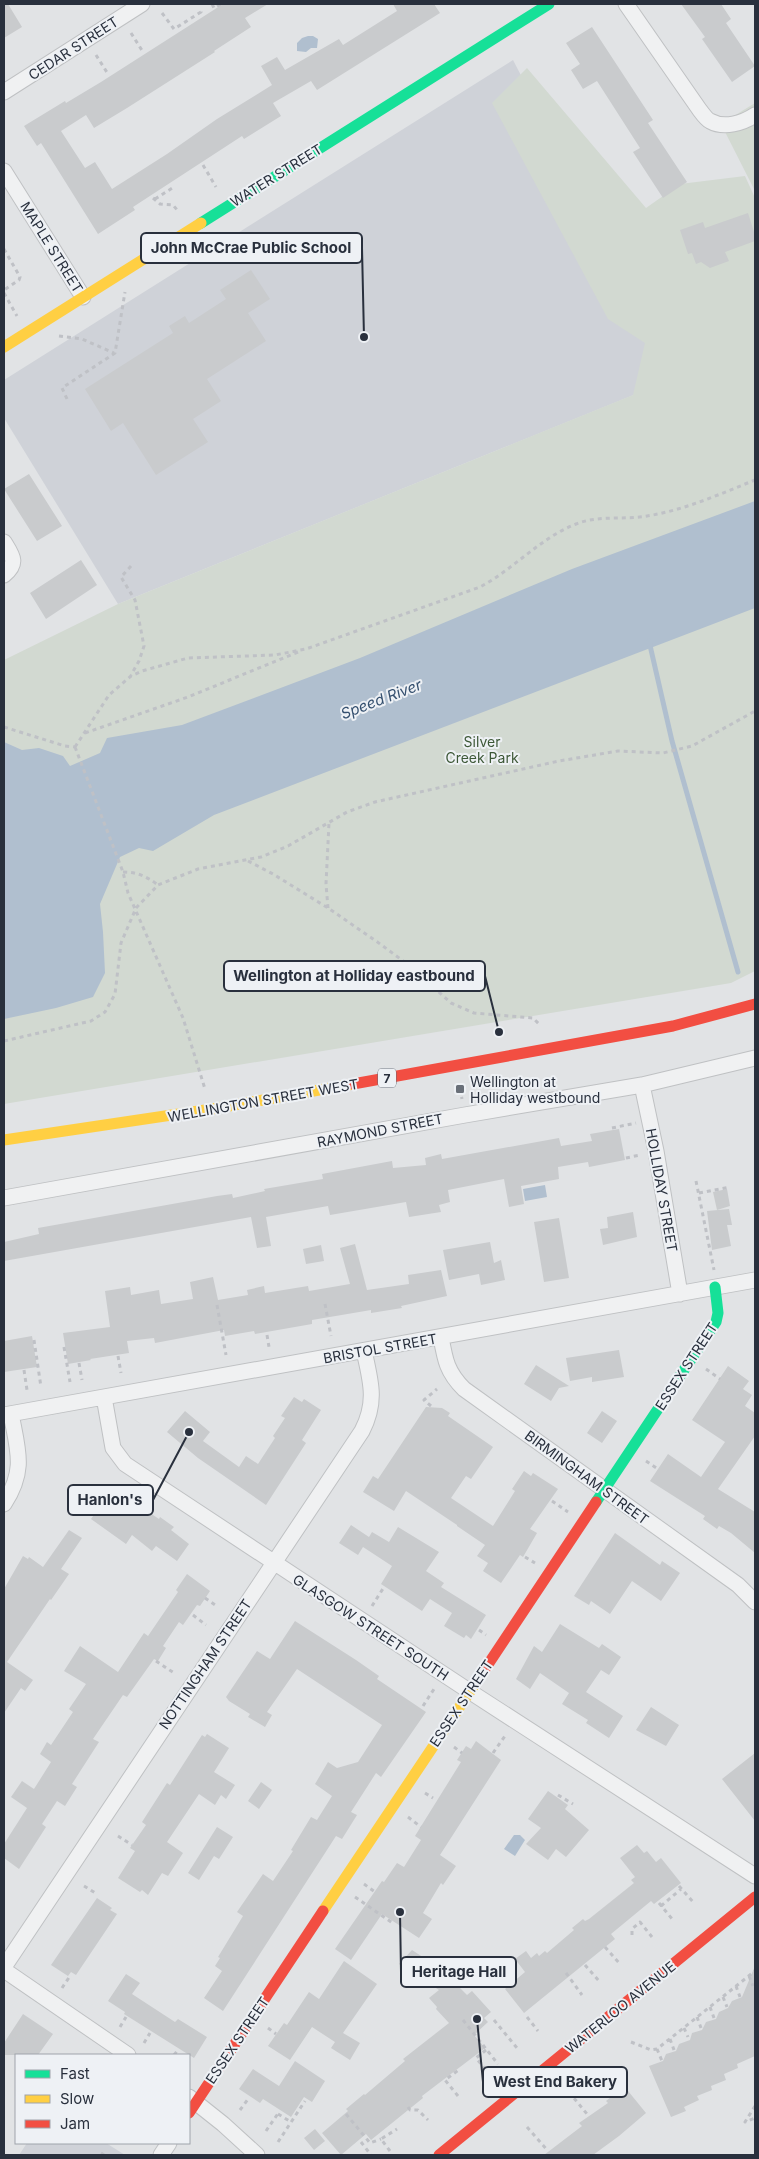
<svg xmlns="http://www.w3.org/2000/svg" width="759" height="2159" font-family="Inter,sans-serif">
  <rect width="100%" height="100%" fill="#e1e3e5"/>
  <path fill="#cfd2d8" d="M513,60L678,377L118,604L4,418V380Z
    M27,2143H106L125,2155H19Z"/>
  <path fill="#d2d9d1" d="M527,68L646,208L680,184L745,176L755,198V971L731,983L4,1104V660L118,604L633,395L645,343L608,319L492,103Z
    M755,103V191L721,124Z"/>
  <path fill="#b0bfcf" d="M308,36H313L318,39L317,48H311L306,52L297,51V43L302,38Z
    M755,501V608L214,815L153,851L139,848L120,857L100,904L103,932L105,973L93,997L56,1008L4,1019V742L22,750L39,748L63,756L70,766L100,753L107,738L182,725L360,658L572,569Z
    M545,1185L547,1197L525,1201L523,1189Z
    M514,1835H520L525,1840L515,1856L504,1849Z"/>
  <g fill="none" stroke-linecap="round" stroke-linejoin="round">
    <path stroke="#b0bfcf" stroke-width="5" d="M649,641L672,741L738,972"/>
  </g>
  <path fill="#c9cbcd" d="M4,4H8L22,27L4,38Z
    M223,4H268L245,18L251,27L214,51L215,52L127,108L94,128L86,115L61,131L85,168L95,162L112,189L167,154L217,119L272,85L261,66L277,57L285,70L339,39L343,45L397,11L393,4H434L440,13L317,90L311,81L273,103L281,116L244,139L242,136L133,207L135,210L98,234L41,143L37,146L24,126L65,101L66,103L101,82Z
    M681,4H721L731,19L726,23L755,66L732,82L702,39L705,37Z
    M592,27L653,120L648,123L687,182L663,198L633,152L640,148L597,81L583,89L571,70L580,64L566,43Z
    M748,213L755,235V241L725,252L729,261L710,268L701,262L696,264L692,253L688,254L680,230L703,222L705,228Z
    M251,270L270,299L248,313L266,341L207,379L221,401L193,419L208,442L156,475L123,423L111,431L85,389L173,333L169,326L185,316L189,323L226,299L220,290Z
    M29,474L62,526L37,541L4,489Z
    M81,560L97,585L46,619L30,593Z
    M619,1129L625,1160L589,1167L588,1162L558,1167L559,1179L521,1186L524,1204L509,1207L504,1179L448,1190L450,1202L439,1205L441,1212L409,1217L406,1202L330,1215L328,1206L266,1217L271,1246L257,1248L251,1217L4,1261V1242L39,1234L38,1228L217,1196L232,1194L233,1198L265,1191L264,1189L323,1179L322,1174L392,1161L393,1168L426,1165L425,1158L441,1154L442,1159L559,1138L561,1146L592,1141L590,1134Z
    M727,1189L730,1206L717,1210L713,1192Z
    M729,1209L732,1225H727L731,1246L712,1250L707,1211Z
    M633,1212L637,1237L603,1245L600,1229L608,1228L607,1217Z
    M559,1218L569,1278L544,1282L534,1222Z
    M490,1242L494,1263L501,1260L505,1280L481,1285L479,1274L449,1280L443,1250Z
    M355,1244L367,1290L409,1284L408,1275L441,1270L447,1296L401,1306L402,1308L371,1313V1310L312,1320V1324L255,1334L254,1331L225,1336L224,1330L155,1343L154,1338L127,1341L129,1353L90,1359L91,1360L68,1364L63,1333L110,1327L105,1291L130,1287L131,1295L159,1290L161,1304L193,1299L190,1282L213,1277L218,1300L248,1295L247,1290L264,1286L265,1293L308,1286L309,1291L350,1284L340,1248Z
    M321,1245L324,1261L306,1264L303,1249Z
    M32,1336L37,1367L4,1372V1341Z
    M619,1350L624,1377L592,1382V1377L570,1381L566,1358Z
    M536,1365L569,1386L559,1388L551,1401L524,1384Z
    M728,1366L749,1381L743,1389L752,1395L745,1406L755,1413V1436L718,1489L755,1512V1553L731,1533L719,1526L717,1529L703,1519L705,1516L650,1481L668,1454L701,1477L718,1452L725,1442L692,1420Z
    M294,1397L302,1402L304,1399L321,1410L302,1440L306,1443L266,1505L198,1458L167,1432L185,1411L210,1432L203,1441L239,1467L246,1456L258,1464L275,1438L273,1436L285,1418L281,1416Z
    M426,1407L442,1408L450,1413L448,1416L493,1447L471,1479L466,1476L451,1498L493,1526L515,1491L512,1489L524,1471L531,1476L533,1473L558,1489L530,1529L537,1533L523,1557L520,1555L501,1583L483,1571L488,1563L477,1556L485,1545L457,1526V1525L406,1491L394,1511L363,1492L373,1476L378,1479Z
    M602,1411L617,1421L602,1443L587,1433Z
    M117,1491L159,1519L160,1517L174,1527L171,1530L189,1544L177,1561L156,1546L152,1551L132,1535L126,1544L91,1519L109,1493L113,1497Z
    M351,1525L369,1537L372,1532L389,1542L398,1527L439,1552L426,1571L444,1583L441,1587L486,1615L471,1639L466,1635L464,1638L444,1626L452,1613L430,1599L422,1611L381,1584L392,1566L363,1547L358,1555L339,1543Z
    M69,1530L82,1538L61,1569L69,1574L51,1600L50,1599L7,1662L33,1680L25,1691L21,1688L4,1713V1589L23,1556L28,1559L29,1557L43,1567Z
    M615,1533L660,1565L662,1561L680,1573L661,1601L632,1581L610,1614L591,1601L589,1605L574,1596Z
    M187,1574L210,1591L200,1606L197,1605L183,1625L179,1622L163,1646L166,1648L158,1661L154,1659L127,1697L123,1695L93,1739L99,1742L72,1784L77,1787L65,1806L57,1801L42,1824L46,1827L19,1869L4,1858V1844L27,1808L11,1797L22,1781L34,1789L51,1762L40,1754L47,1742L51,1745L73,1712L69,1709L86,1684L64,1671L80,1646L118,1672L144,1633L148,1636L178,1592L176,1590Z
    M295,1621L356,1660L379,1676L377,1679L426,1712L381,1777L376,1773L351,1812L357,1815L342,1839L336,1836L223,2011L204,1998L222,1971L215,1966L220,1958L218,1957L243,1916L237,1912L263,1874L273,1881L293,1851L291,1850L311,1817L317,1820L332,1796L315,1784L328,1762L337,1768L358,1762L382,1725L297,1669L267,1712L272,1715L265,1727L248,1717L250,1714L229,1701L226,1697L257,1651L270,1659Z
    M560,1624L599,1648L602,1644L621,1657L609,1675L601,1670L586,1692L623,1716L609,1738L586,1723L588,1720L562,1704L569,1693L540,1673L530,1689L516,1679L534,1646L542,1652Z
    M651,1707L679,1725L666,1746L636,1730Z
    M207,1734L229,1748L214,1772L235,1785L226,1799L221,1795L215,1805L199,1794L167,1842L183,1853L168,1876L162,1873L148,1895L142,1890L140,1892L118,1878L135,1851L130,1848L146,1825L142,1822L167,1783L170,1785L202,1735L205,1737Z
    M476,1741L501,1760L440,1855L456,1866L443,1885L441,1883L423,1913L432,1919L419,1938L382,1914L351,1960L335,1949L382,1881L384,1882L397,1863L404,1867L421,1840L415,1836L461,1762L457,1760L466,1746L471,1749Z
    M755,1753V1821L722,1779Z
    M261,1782L272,1790L259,1809L248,1801Z
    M548,1791L568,1805L565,1809L589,1830L566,1857L556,1849L548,1860L526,1844L541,1828L528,1819Z
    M217,1827L233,1837L219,1859L214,1856L199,1880L188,1873Z
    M637,1845L644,1853L647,1851L656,1862L661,1858L681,1883L654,1904L651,1901L611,1934L615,1939L524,2013L505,1989L525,1972L515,1959L526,1951L531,1958L537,1953L539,1956L545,1951L547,1953L574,1930L572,1928L583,1919L585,1921L589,1919L634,1883L631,1880L635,1877L620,1858Z
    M97,1898L112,1908L110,1910L117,1914L76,1975L71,1972L68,1976L51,1965Z
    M412,1950L441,1969L467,1995L472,1991L491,2012L484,2018L488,2022L474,2035L485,2048L422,2096L423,2098L371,2140L366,2134L341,2155L322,2133L348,2111L346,2109L364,2094L365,2095L405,2061L403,2059L449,2023L436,2009L437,2007L429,1998L439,1990L399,1964Z
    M344,1961L377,1984L343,2033L360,2043L350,2060L331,2048L335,2042L312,2027L290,2060L268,2046L284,2023L287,2025L309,1992L319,1999Z
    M755,1966V2056L737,2064L738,2068L724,2074L726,2080L711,2086L712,2090L697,2096L699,2100L684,2107L686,2111L671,2117L649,2066L663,2061L666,2054L676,2051L679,2044L690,2040L692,2033L702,2030L706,2022L716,2019L719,2012L728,2008L732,2001L742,1997Z
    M126,1974L140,1983L132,1994L175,2022L178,2019L207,2037L194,2058L124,2014L125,2012L108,2001Z
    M23,2014L53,2034L38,2055H4V2043Z
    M295,2061L325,2081L312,2102L304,2097L291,2117L263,2099L260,2103L239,2089L253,2069L279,2086Z
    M624,2086L646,2113L619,2136L593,2155H544L582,2126L579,2123L608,2103L606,2101Z
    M315,2129L325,2141L314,2150L304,2138Z"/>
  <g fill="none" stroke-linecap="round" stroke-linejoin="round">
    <defs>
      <path id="street" d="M626,4L699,109C702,113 706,119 710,121C724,129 743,123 755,115
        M4,92L142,4
        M4,171L83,297
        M4,542C12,555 19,563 4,575
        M642,1085L656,1151L680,1294
        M4,1198L465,1115L642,1085L755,1058
        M441,1337C445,1360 447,1372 464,1389L738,1585L755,1602
        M104,1397L113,1448L125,1464L469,1691L755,1876
        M4,1415L755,1280
        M4,1504C26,1470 18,1451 11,1414
        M4,1967L362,1431C377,1402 371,1382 364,1351
        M4,1970L128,2055
        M189,2097L223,2124L257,2155
        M161,2155L169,2143"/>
    </defs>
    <use href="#street" stroke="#bfc1c3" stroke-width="17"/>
    <path stroke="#bfc1c6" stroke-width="3" stroke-dasharray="4 4" stroke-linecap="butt" d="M212,4L214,8L221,4
      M162,13L174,29L201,12L200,10
      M131,33L143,52
      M96,55L108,74
      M203,165L216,187
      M153,198L160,204L173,205L178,211
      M155,199L174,187
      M4,249L20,277L19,280L4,290
      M4,293L17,316
      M59,336L82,339L114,353
      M67,399L62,388L115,353L125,292
      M131,566L121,577L135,600L144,646L139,661L131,675
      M4,727L65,746L75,747
      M85,733L188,697L298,652
      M75,747L109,695L131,676L142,671L188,658L275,655L306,649L480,587C514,569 540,538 576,524C598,515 624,520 647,516C685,510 720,494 755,480
      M75,747L123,872L128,893L183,1018L205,1089
      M248,861L273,874L328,908L376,941L410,966L451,1003L474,1013L533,1018L540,1025
      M123,872C137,872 146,876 158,885
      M328,908L326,884L329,823
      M4,1041L91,1021L105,1012L115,994L121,943L136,908L158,885L198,869L261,857L288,846L347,812L375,802L559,761L618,751L663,753L692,746L755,711
      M460,1089L462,1099
      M612,1128L636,1123
      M626,1158L640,1155
      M696,1181L714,1270
      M699,1193L730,1187
      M325,1304L331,1336
      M217,1305L226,1355
      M267,1335L269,1347
      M34,1340L41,1387
      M64,1347L70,1382
      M118,1356L121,1373
      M79,1363L82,1380
      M706,1369L720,1379
      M24,1370L27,1390
      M431,1406L424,1400L437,1389
      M646,1461L658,1469
      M552,1501L568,1512
      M525,1557L535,1563
      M205,1598L218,1607
      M372,1606L384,1587
      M193,1615L206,1625
      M479,1630L486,1635
      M156,1661L174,1673
      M423,1706L434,1689
      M454,1747L462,1753
      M493,1753L505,1736
      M425,1793L433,1798
      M558,1795L573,1804
      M408,1817L421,1827
      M118,1836L132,1845
      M364,1884L375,1892
      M84,1886L97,1894
      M679,1886L694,1903
      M355,1897L394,1924
      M659,1903L673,1920
      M661,1906L681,1889
      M632,1935V1929L640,1922L652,1937
      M605,1947L620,1964
      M585,1965L599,1981
      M566,1973L582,1995
      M749,1976L753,1986
      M736,1986L740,1997
      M62,1988L70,1976
      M723,1997L727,2007
      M710,2007L714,2018
      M527,2017L538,2031
      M697,2017L701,2028
      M463,2020L498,2064
      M494,2020L517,2048
      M120,2027L126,2017
      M268,2028L276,2034
      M684,2028L688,2037
      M670,2039L674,2050
      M631,2042L651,2050L657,2049L755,1971
      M144,2043L150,2033
      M657,2049L662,2061
      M486,2050L476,2058L488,2072
      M174,2055L178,2050
      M595,2071L611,2091
      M569,2092L587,2114
      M458,2096L445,2080L460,2069
      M755,2106L745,2122L755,2118
      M408,2107L410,2110H418L428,2120
      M240,2110L248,2099
      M278,2114L291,2122
      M346,2114L370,2143L381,2139
      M527,2127L548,2151
      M266,2131L279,2112
      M278,2142L305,2101
      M361,2142L371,2155
      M390,2151L381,2139L397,2129
      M101,2153L104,2155"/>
    <use href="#street" stroke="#f0f1f2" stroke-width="15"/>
    <path stroke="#16e098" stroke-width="11" d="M201,223L549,4
      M596,1502L716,1322L718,1313L715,1287"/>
    <path stroke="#ffcf43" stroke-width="11" d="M4,347L201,223
      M4,1140L212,1109L353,1084
      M323,1911L481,1675"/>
    <path stroke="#f24e42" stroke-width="11" d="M353,1084L673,1026L755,1004
      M481,1675L596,1502
      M189,2113L323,1911
      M439,2155L755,1897"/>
  </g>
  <rect fill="#696f78" stroke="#eef1f5" stroke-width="2" x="455" y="1084" width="10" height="10" rx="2.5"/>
  <g text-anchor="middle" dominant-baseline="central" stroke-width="4" stroke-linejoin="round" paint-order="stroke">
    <rect fill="#eef1f5" stroke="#646a74" stroke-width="1" x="378" y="1068.5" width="18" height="19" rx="4"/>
    <g font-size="12" font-weight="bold" fill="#29303d">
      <text x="387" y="1078">7</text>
    </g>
    <g font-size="14" fill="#29303d" stroke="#eef1f5">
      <text transform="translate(73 48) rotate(-33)">CEDAR STREET</text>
      <text transform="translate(276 175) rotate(-32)">WATER STREET</text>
      <text transform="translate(52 247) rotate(58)">MAPLE STREET</text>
      <text transform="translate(263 1100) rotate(-10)">WELLINGTON STREET WEST</text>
      <text transform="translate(380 1130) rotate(-11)">RAYMOND STREET</text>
      <text transform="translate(662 1190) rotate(80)">HOLLIDAY STREET</text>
      <text transform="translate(380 1348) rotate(-10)">BRISTOL STREET</text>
      <text transform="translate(686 1366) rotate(-57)">ESSEX STREET</text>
      <text transform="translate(587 1477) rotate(36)">BIRMINGHAM STREET</text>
      <text transform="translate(371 1627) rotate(33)">GLASGOW STREET SOUTH</text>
      <text transform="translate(205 1664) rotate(-56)">NOTTINGHAM STREET</text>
      <text transform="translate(461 1703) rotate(-56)">ESSEX STREET</text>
      <text transform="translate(620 2007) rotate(-39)">WATERLOO AVENUE</text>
      <text transform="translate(237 2040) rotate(-56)">ESSEX STREET</text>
    </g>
    <g font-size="14" fill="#3d5837" stroke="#eef1f5">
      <text x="482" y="741">Silver<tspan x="482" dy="16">Creek Park</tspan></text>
    </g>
    <g font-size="14" fill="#29303d" stroke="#eef1f5" text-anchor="start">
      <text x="470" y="1081">Wellington at<tspan x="470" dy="16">Holliday westbound</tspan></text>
    </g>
    <g font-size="15" font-style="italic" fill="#35506f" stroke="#eef1f5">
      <text transform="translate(381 699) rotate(-21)">Speed River</text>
    </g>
  </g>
  <path fill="none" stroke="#29303d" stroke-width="2" d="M364 337L362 248M499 1032L485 976M189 1432L153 1500M400 1912L401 1972M477 2019L483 2082"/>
  <g fill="#29303d" stroke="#eef1f5" stroke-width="2">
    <circle cx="364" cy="337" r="5"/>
    <circle cx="499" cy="1032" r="5"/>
    <circle cx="189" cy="1432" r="5"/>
    <circle cx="400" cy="1912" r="5"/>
    <circle cx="477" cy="2019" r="5"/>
  </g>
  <g fill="#eef1f5" stroke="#29303d" stroke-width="2">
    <rect x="141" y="233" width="221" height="30" rx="5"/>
    <rect x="224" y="961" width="261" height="30" rx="5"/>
    <rect x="68" y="1485" width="85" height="30" rx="5"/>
    <rect x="401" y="1957" width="115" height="30" rx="5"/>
    <rect x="483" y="2067" width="144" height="30" rx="5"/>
  </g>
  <g font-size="15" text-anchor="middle" font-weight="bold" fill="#29303d">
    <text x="251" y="253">John McCrae Public School</text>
    <text x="354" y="981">Wellington at Holliday eastbound</text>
    <text x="110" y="1505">Hanlon's</text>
    <text x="459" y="1977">Heritage Hall</text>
    <text x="555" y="2087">West End Bakery</text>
  </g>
  <rect width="759" height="2159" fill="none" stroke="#29303d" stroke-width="10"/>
  <rect x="15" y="2054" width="175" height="90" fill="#eef1f5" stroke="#9fa4ab"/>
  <rect x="25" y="2070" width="25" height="8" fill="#16e098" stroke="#9fa4ab"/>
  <text x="60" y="2079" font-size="15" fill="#29303d">Fast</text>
  <rect x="25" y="2095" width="25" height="8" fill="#ffcf43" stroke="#9fa4ab"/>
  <text x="60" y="2104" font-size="15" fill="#29303d">Slow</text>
  <rect x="25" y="2120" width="25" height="8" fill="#f24e42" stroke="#9fa4ab"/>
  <text x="60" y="2129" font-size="15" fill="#29303d">Jam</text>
</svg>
